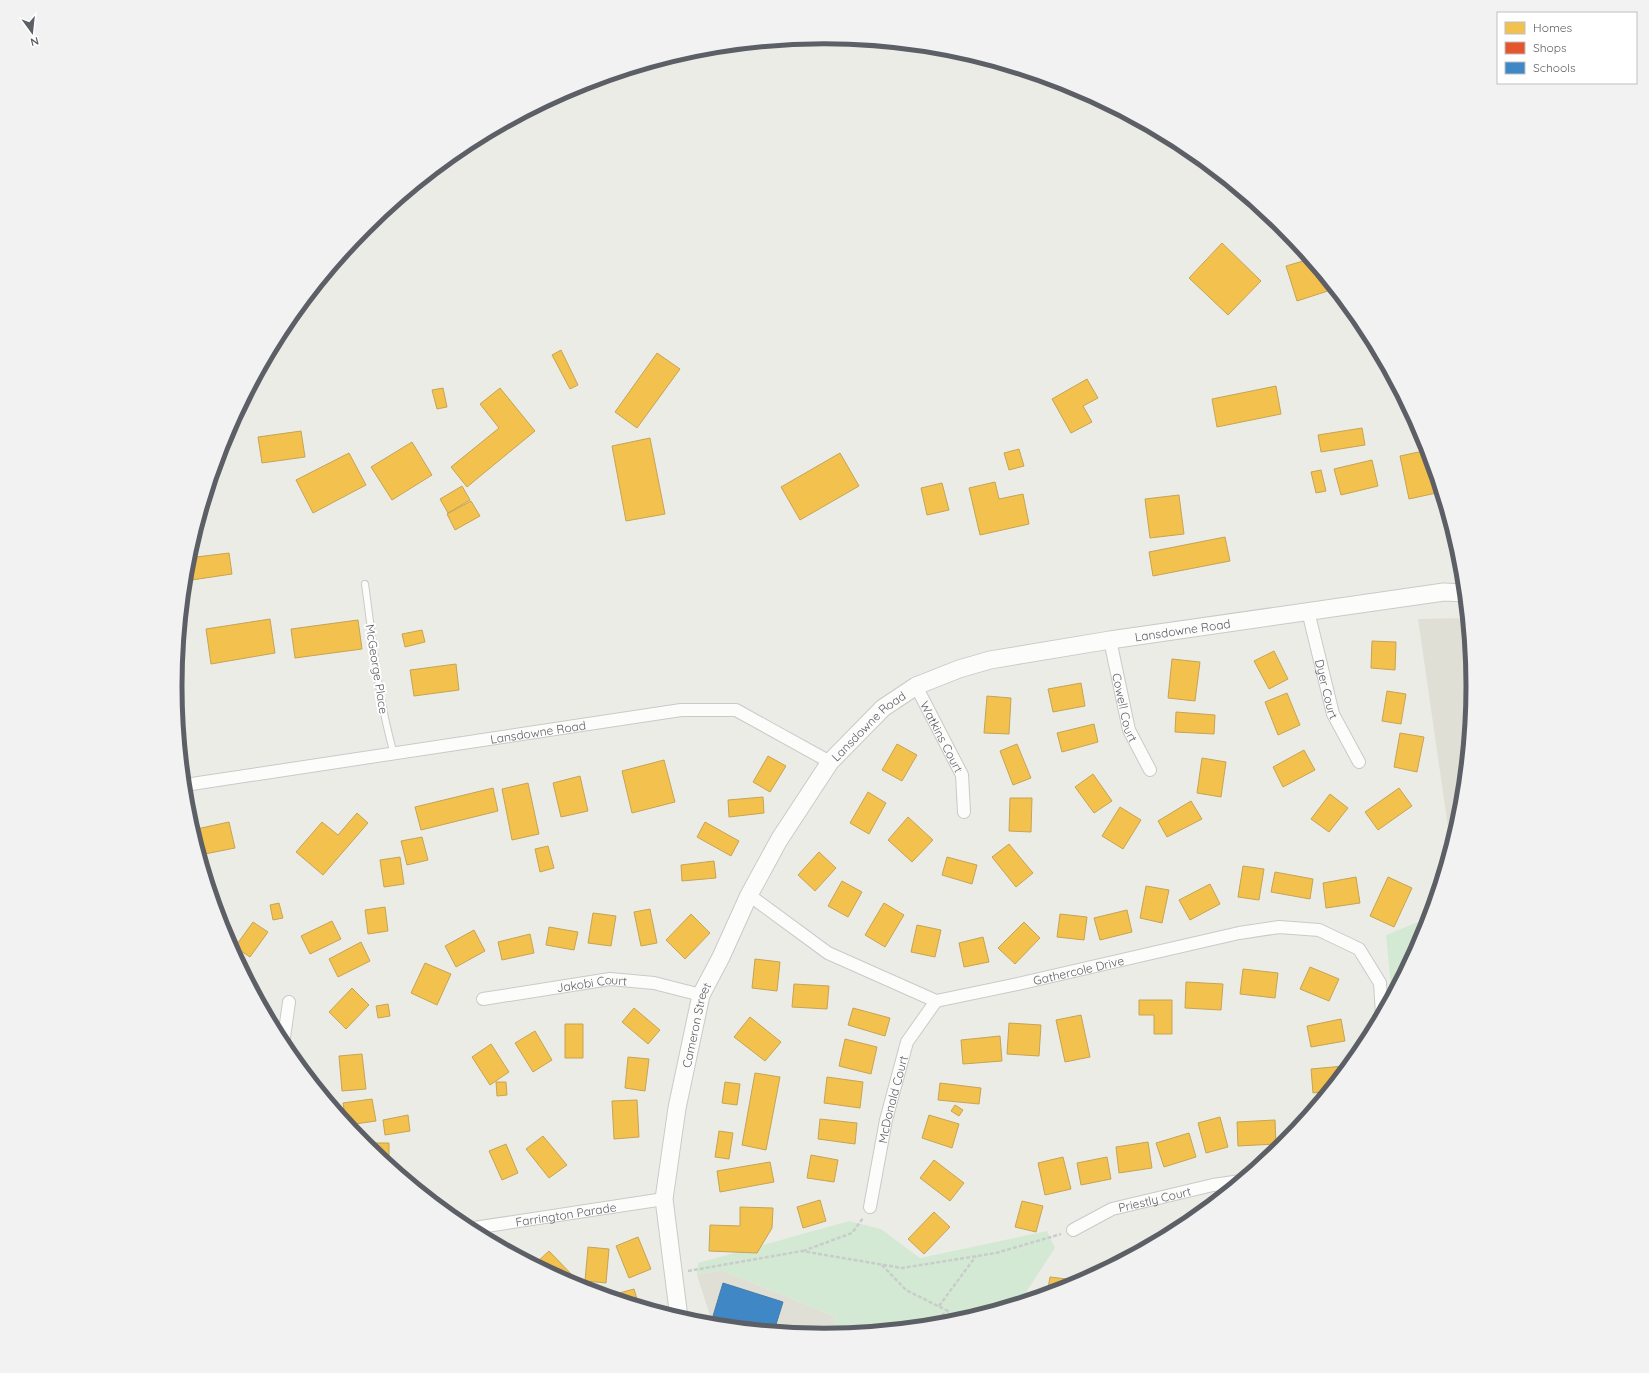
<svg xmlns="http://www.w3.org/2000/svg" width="1649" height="1373" font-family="Quicksand,sans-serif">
  <rect width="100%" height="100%" fill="#ecece7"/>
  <path fill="#e0dfd6" d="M1467,618L1474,687L1461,813L1451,848L1418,619Z
    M721,1270L834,1316L837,1335L824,1336L713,1325L697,1275Z"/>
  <path fill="#d4e9d4" d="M1430,917L1424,935L1392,997L1386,935Z
    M849,1221L881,1229L920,1258L1047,1231L1055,1248L1019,1303L951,1324L837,1335L834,1316L721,1270L697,1275L698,1263Z"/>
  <path fill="#f2c14e" stroke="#c5a455" d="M1222,243L1261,281L1228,315L1189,278Z
    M1310,259L1334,289L1297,301L1286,266Z
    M561,350L578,385L570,389L552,355Z
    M657,353L680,369L637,428L615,412Z
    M1087,379L1098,398L1083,406L1092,422L1071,433L1052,399Z
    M1276,386L1281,414L1217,427L1212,399Z
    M443,388L447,407L437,409L432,390Z
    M500,388L535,431L467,487L451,467L499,428L480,404Z
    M1362,428L1365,445L1321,452L1318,435Z
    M301,431L305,457L262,463L258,437Z
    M650,438L665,514L626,521L612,446Z
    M412,442L432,475L392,500L371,467Z
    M1019,449L1024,466L1009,470L1004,453Z
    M1428,450L1441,492L1409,499L1400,456Z
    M349,453L366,485L313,513L296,480Z
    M840,453L859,486L800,520L781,487Z
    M1372,460L1378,486L1341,495L1334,469Z
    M1321,470L1326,491L1316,493L1311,472Z
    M995,482L999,499L1023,494L1029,524L980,535L969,488Z
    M942,483L949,510L927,515L921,488Z
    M462,486L470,500L448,513L440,499Z
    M1179,495L1184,534L1150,538L1145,499Z
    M471,501L480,516L455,530L447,514Z
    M1225,537L1230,561L1153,576L1149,552Z
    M229,553L232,574L185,581L188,558Z
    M270,619L275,653L211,664L206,629Z
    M358,620L362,649L295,658L291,629Z
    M422,630L425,642L405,647L402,634Z
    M1372,641L1396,642L1395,670L1371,668Z
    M1274,651L1288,679L1269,689L1254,661Z
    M1172,659L1200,662L1195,701L1168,698Z
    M456,664L459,690L414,696L410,670Z
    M1081,683L1085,706L1053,712L1048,689Z
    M1387,691L1406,694L1401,724L1382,721Z
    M1287,693L1300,725L1278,735L1265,702Z
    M987,696L1011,698L1009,734L984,733Z
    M1176,712L1215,715L1214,734L1175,732Z
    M1094,724L1098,742L1062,752L1057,733Z
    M1400,733L1424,737L1417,772L1394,767Z
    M897,744L917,755L902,781L882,770Z
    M1017,744L1031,778L1013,785L1000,751Z
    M1304,750L1315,770L1283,787L1273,767Z
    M768,756L786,766L770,792L753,782Z
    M1202,758L1226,762L1221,797L1197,793Z
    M664,760L675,802L632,813L622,771Z
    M1093,774L1112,801L1094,813L1075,787Z
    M580,776L588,811L561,817L553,783Z
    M528,783L539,834L512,840L502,789Z
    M493,788L498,811L421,830L415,807Z
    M1399,788L1412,806L1378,830L1365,812Z
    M868,792L886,803L869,834L850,823Z
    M1330,794L1348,808L1329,832L1311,819Z
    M763,797L764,813L729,817L728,800Z
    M1010,798H1032L1031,832L1009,831Z
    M1191,801L1202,819L1167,837L1158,821Z
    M1120,807L1141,820L1123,849L1102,836Z
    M357,813L368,823L323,875L296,852L322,822L338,835Z
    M908,817L933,840L912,862L888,840Z
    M229,822L235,848L200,855L192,830Z
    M705,822L739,841L731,856L697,837Z
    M422,837L428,860L407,865L401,841Z
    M1009,844L1033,873L1016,887L992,857Z
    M548,846L554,868L540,872L535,849Z
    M819,852L836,868L815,891L798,875Z
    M400,857L404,884L384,887L380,860Z
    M947,857L977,865L972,884L942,875Z
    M714,861L716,878L682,881L681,865Z
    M1243,866L1264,869L1259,900L1238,897Z
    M1275,872L1313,879L1310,899L1271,892Z
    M1356,877L1360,903L1326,908L1323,883Z
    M1388,877L1412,888L1394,927L1370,916Z
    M842,881L862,892L848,917L828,906Z
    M1210,884L1220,904L1190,920L1179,900Z
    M1146,886L1169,890L1162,923L1140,918Z
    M279,903L283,918L273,920L270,905Z
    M884,903L904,915L885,947L865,935Z
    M385,907L388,931L368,934L365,910Z
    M650,909L657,943L641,946L634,912Z
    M1127,910L1132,932L1100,940L1094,918Z
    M593,913L616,916L611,946L588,943Z
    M691,914L710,933L685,959L666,940Z
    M1060,914L1087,917L1084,940L1057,937Z
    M332,921L341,939L310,954L301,936Z
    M253,922L268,932L250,957L235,947Z
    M1024,922L1040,938L1015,964L998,948Z
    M917,925L941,930L935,957L911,952Z
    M549,927L578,932L574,950L546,945Z
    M474,930L485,951L456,967L445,946Z
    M530,934L534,953L502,960L498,942Z
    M983,937L989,962L964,967L959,943Z
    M361,942L370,961L338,977L329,959Z
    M755,959L780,962L777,991L752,988Z
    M425,963L451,974L437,1005L411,993Z
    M1310,967L1339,979L1329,1001L1300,989Z
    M1243,969L1278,973L1275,998L1240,994Z
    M1186,982L1223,984L1221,1010L1185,1008Z
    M794,984L829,986L827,1009L792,1007Z
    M352,988L369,1005L346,1029L329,1012Z
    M1139,1000H1172V1034H1154V1015H1139Z
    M388,1004L390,1016L378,1018L376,1006Z
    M634,1008L660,1030L648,1044L622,1022Z
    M853,1008L890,1018L885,1036L848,1025Z
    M1081,1015L1090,1057L1065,1062L1056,1020Z
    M750,1017L781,1042L765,1061L734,1037Z
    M1341,1019L1345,1041L1311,1047L1307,1026Z
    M1009,1023L1041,1025L1039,1056L1007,1054Z
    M565,1024H583V1058H565Z
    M535,1031L552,1060L533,1072L515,1043Z
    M1000,1036L1002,1061L963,1064L961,1040Z
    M845,1039L877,1047L871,1074L839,1066Z
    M491,1044L509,1072L490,1085L472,1057Z
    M362,1054L366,1089L342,1091L339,1056Z
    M628,1057L649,1059L645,1091L625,1088Z
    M1344,1066L1345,1071L1329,1091L1313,1093L1311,1069Z
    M755,1073L780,1077L766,1150L742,1145Z
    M827,1077L863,1082L860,1108L824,1103Z
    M496,1082H506L507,1095L497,1096Z
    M725,1082L740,1084L737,1105L722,1103Z
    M940,1083L981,1088L979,1104L938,1100Z
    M372,1099L376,1121L348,1125L346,1122L343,1103Z
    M637,1100L639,1137L614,1139L612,1101Z
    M955,1105L963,1110L959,1116L951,1111Z
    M408,1115L410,1131L385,1135L383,1120Z
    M929,1115L959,1124L952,1148L922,1138Z
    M1220,1117L1228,1147L1206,1153L1198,1123Z
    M820,1119L857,1123L855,1144L818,1139Z
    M1275,1120L1276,1144L1238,1146L1237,1122Z
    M719,1131L733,1133L729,1159L715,1157Z
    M1189,1133L1196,1157L1164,1167L1156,1143Z
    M543,1136L567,1165L549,1178L526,1149Z
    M1148,1142L1152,1168L1119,1173L1116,1147Z
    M363,1143H389V1164H387Z
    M506,1144L518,1173L502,1180L489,1151Z
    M811,1155L838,1160L834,1182L807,1178Z
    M1063,1157L1071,1189L1045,1195L1038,1163Z
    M1107,1157L1111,1179L1081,1185L1077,1163Z
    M934,1160L964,1183L950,1201L920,1178Z
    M770,1162L774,1182L720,1192L717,1171Z
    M820,1200L826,1221L803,1228L797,1207Z
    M1022,1201L1043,1206L1036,1232L1015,1227Z
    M740,1207L773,1208L772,1228L757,1253L709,1251L710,1225L740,1226Z
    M934,1212L950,1227L924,1254L908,1239Z
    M1176,1231L1160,1240L1159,1234Z
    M638,1237L651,1269L629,1278L616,1246Z
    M588,1247L609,1249L606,1283L585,1281Z
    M549,1251L575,1278L569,1283L539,1267L536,1263Z
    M1050,1277L1083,1281L1073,1287L1047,1294Z
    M634,1289L639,1306L612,1298V1295Z"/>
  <path fill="#e4572e" stroke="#bb593e" d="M1465,783L1461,813V814L1457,784Z"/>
  <path fill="#3f88c5" stroke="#487ca8" d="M723,1283L783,1302L774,1331L757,1329L713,1316Z"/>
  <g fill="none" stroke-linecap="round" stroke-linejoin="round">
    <defs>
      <path id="lane" d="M365,584C373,641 378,699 394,754"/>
      <g id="street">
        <path id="s1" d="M1308,611L1333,714L1359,762"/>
        <path id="s2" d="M1110,640L1129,730L1150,770"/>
        <path id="s3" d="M916,686L962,775L964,812"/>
        <path id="s4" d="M185,785L681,710H736L830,762"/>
        <path id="s5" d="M749,895L828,953L936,1001L1013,985L1239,933L1279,927L1319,930L1359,949L1380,983L1382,1014"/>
        <path id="s6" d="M483,999L610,979L654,983L701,995"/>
        <path d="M283,1045L289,1002"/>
        <path id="s7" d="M870,1207L886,1120L907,1042L936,1001"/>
        <path id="s8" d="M467,1229L664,1199"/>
        <path id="s9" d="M1073,1230L1112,1209L1213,1185L1241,1181"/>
      </g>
      <g id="secondary">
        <path id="s10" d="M679,1318L664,1199L677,1108L701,995L721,957L749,895L779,840L830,762L883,708L916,686L959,669L990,660L1110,640L1444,592L1465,593"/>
      </g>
    </defs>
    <use href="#lane" stroke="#c9cac9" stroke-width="8"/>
    <use href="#street" stroke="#c9cac9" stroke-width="14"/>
    <use href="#secondary" stroke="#c9cac9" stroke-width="19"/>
    <path stroke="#c8cdcb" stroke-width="2.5" stroke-dasharray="4 2" stroke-linecap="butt" d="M803,1251L852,1233L863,1218
      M882,1265L906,1290L948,1311L953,1323
      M688,1271L802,1251L902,1268L996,1253L1061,1234
      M939,1306L976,1256
      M927,1326L948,1311"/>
    <use href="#lane" stroke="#fcfcfb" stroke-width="6"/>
    <use href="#street" stroke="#fcfcfb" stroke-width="12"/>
    <use href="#secondary" stroke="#fcfcfb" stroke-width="17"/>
  </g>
  <g text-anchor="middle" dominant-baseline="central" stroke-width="4" stroke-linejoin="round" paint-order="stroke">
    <g font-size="12" fill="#5c5f65" stroke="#fff">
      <text stroke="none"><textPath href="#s10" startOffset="983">Lansdowne Road</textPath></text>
      <text transform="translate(377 669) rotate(81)">McGeorge Place</text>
      <text stroke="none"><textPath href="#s1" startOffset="80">Dyer Court</textPath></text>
      <text stroke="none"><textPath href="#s2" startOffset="69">Cowell Court</textPath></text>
      <text stroke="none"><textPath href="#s10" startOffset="647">Lansdowne Road</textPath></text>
      <text stroke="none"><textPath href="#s4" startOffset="357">Lansdowne Road</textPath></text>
      <text stroke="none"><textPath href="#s3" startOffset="57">Watkins Court</textPath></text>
      <text stroke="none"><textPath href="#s5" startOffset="362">Gathercole Drive</textPath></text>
      <text stroke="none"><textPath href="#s6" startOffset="110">Jakobi Court</textPath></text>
      <text stroke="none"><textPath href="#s10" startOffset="297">Cameron Street</textPath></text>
      <text stroke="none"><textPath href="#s7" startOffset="110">McDonald Court</textPath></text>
      <text stroke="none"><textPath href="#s9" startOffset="88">Priestly Court</textPath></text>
      <text stroke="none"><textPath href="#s8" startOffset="100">Farrington Parade</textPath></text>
    </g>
  </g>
  <path d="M0 0H1649V1373H0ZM182 686a642 642 0 1 1 1284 0a642 642 0 1 1-1284 0Z" fill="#f2f2f3" fill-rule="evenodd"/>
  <path fill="none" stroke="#5c5f65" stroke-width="5" d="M182 686a642 642 0 1 1 1284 0a642 642 0 1 1-1284 0Z"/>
  <rect x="1497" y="12" width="140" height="72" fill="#ffffff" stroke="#bebfc1"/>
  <rect x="1505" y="22" width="20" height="12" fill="#f2c14e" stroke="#bebfc1"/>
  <text x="1533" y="32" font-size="12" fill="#5c5f65">Homes</text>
  <rect x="1505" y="42" width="20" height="12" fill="#e4572e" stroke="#bebfc1"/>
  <text x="1533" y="52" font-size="12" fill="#5c5f65">Shops</text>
  <rect x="1505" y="62" width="20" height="12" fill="#3f88c5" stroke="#bebfc1"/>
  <text x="1533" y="72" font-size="12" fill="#5c5f65">Schools</text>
  <g transform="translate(32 32) rotate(165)" stroke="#ffffff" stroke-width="3" paint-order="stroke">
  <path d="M0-3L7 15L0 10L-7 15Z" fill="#5c5f65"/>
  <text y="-6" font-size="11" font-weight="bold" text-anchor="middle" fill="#5c5f65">N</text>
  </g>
</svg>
